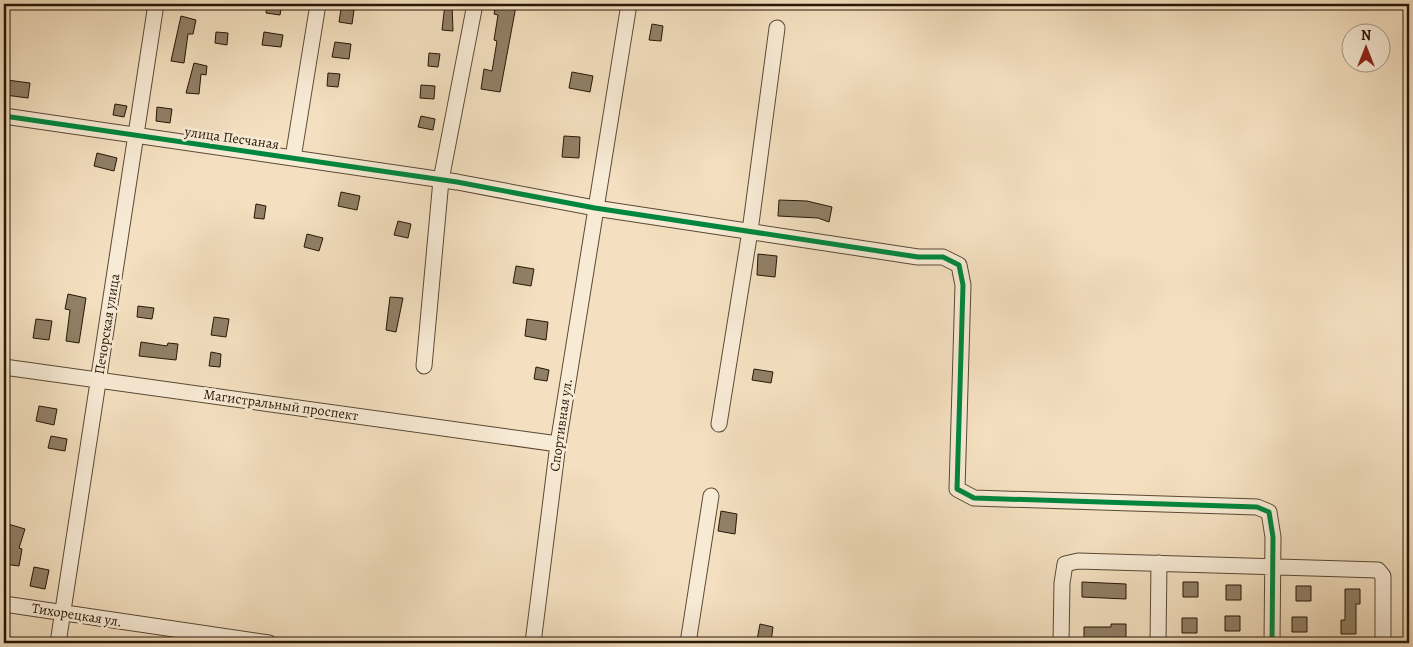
<svg xmlns="http://www.w3.org/2000/svg" width="1413" height="647" font-family="Alegreya,serif">
  <rect width="100%" height="100%" fill="#f4e0c0"/>
  <filter id="stains"><feTurbulence type="fractalNoise" baseFrequency=".004" numOctaves="4"/><feColorMatrix values="0 0 0 0 .2 0 0 0 0 .09 0 0 0 0 .02 0 0 0 .5 -.17"/></filter>
  <radialGradient id="worn" r=".72"><stop offset=".6" stop-color="#630" stop-opacity="0"/><stop offset="1" stop-color="#630" stop-opacity=".3"/></radialGradient>
  <path fill="#918067" stroke="#261706" d="M267,4H282L280,15L266,13Z
    M445,4H452L453,31L442,30Z
    M496,4L516,6L500,92L481,89L484,69L492,71L497,41L494,40L498,15L494,14Z
    M341,9L354,10L352,24L339,22Z
    M181,16L196,20L193,34H188L184,63L171,61Z
    M652,24L663,26L661,41L649,40Z
    M216,32L228,33L227,45L215,43Z
    M264,32L283,35L281,47L262,45Z
    M335,42L351,44L349,59L332,57Z
    M429,53L440,54L438,67L428,66Z
    M194,63L207,66L206,75L201,74L199,94L186,93Z
    M572,72L593,76L590,92L569,88Z
    M328,73L340,74L338,87L327,86Z
    M7,80L30,83L28,98L5,95Z
    M421,85L435,86L434,99L420,98Z
    M115,104L127,106L124,117L113,115Z
    M157,107L172,109L170,123L156,121Z
    M421,116L435,119L433,130L418,127Z
    M564,136L580,137L579,158L562,157Z
    M97,153L117,158L114,171L94,166Z
    M341,192L360,196L357,210L338,206Z
    M779,200L807,201L832,207L829,222L818,218L778,216Z
    M256,204L266,206L264,219L254,218Z
    M398,221L411,224L408,238L394,235Z
    M307,234L323,238L319,251L304,247Z
    M758,254L777,256L775,277L757,275Z
    M516,266L534,269L531,286L513,283Z
    M68,294L86,298L79,343L66,341L70,310L65,309Z
    M390,297L403,298L396,332L386,330Z
    M138,306L154,308L152,319L137,317Z
    M214,317L229,319L226,337L211,335Z
    M36,319L52,321L49,340L33,338Z
    M527,319L548,322L546,340L525,336Z
    M141,342L167,346L168,343L178,344L176,360L139,356Z
    M211,352L221,354L220,367L209,366Z
    M536,367L549,370L547,381L534,379Z
    M754,369L773,372L771,383L752,380Z
    M39,406L57,409L54,425L36,421Z
    M51,436L67,439L65,451L48,448Z
    M721,511L737,514L735,534L718,531Z
    M8,524L25,529L19,548L22,549L19,566L4,564L5,535Z
    M34,567L49,570L45,589L30,586Z
    M1082,582L1126,584V599L1082,597Z
    M1183,582H1198V597H1183Z
    M1226,585H1241V600H1226Z
    M1296,586H1311V601H1296Z
    M1345,589H1360V604H1356V634H1341V620H1345Z
    M1225,616H1240V631H1225Z
    M1292,617H1307V632H1292Z
    M1182,618H1197V633H1182Z
    M760,624L773,627L771,642L757,640Z
    M1111,624H1126V639H1099V642H1084V627H1111Z"/>
  <g fill="none" stroke-linecap="round" stroke-linejoin="round">
    <defs>
      <path id="minor" d="M4,116L457,182L595,208L918,257H943L959,265L963,285L957,489L974,498L1257,507L1269,512L1273,537L1272,643
        M293,158L318,4
        M424,366L441,180L475,4
        M4,367L558,444
        M719,424L750,231L777,28
        M4,604L269,643
        M58,643L156,4
        M533,643L558,444L629,4
        M688,643L711,496
        M1061,643L1062,583L1065,564L1078,561L1378,570L1383,576V643
        M1158,643L1159,563"/>
    </defs>
    <use href="#minor" stroke="#5a4934" stroke-width="17"/>
    <use href="#minor" stroke="#f8ebd6" stroke-width="15"/>
    <defs>
      <path id="cycleway" d="M4,116L457,182L595,208L918,257H943L959,265L963,285L957,489L974,498L1257,507L1269,512L1273,537L1272,643"/>
    </defs>
    <use href="#cycleway" stroke="#f8ebd6" stroke-width="8"/>
    <use href="#cycleway" stroke="#00873e" stroke-width="5"/>
  </g>
  <g text-anchor="middle" dominant-baseline="central" stroke-width="5" stroke-linejoin="round" paint-order="stroke">
    <g font-size="14" fill="#261706" stroke="#f8ebd6">
      <text transform="translate(232 138) rotate(8)">улица Песчаная</text>
      <text transform="translate(107 324) rotate(-81)">Печорская улица</text>
      <text transform="translate(281 405) rotate(8)">Магистральный проспект</text>
      <text transform="translate(561 425) rotate(-82)">Спортивная ул.</text>
      <text transform="translate(77 615) rotate(9)">Тихорецкая ул.</text>
    </g>
  </g>
  <rect width="1413" height="647" fill="none" stroke="#f4e0c0" stroke-width="20"/>
  <rect x="5" y="5" width="1403" height="637" fill="none" stroke="#261706" stroke-width="2.5"/>
  <rect x="10" y="10" width="1393" height="627" fill="none" stroke="#261706"/>
  <g transform="translate(1366 48)"><circle r="24" fill="#f8ebd6" stroke="#a49683"/>
  <path d="M0-4L9 19L0 12L-9 19Z" fill="#8f2418"/>
  <text y="-8" font-size="14" font-weight="bold" text-anchor="middle" fill="#261706">N</text>
  </g>
  <rect width="100%" height="100%" filter="url(#stains)"/>
  <rect width="100%" height="100%" fill="url(#worn)"/>
</svg>
